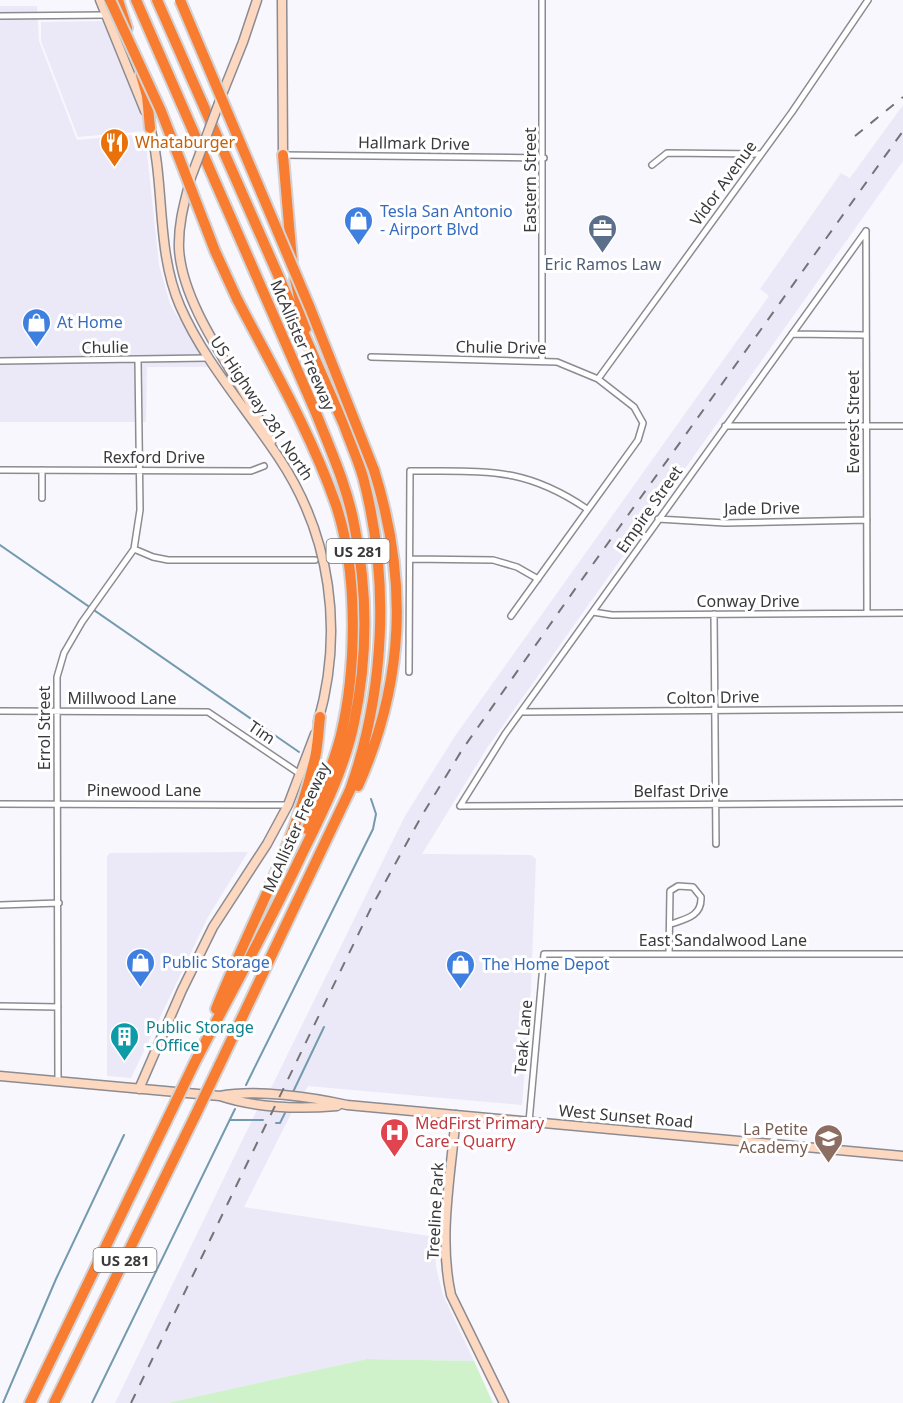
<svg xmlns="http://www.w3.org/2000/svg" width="903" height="1403" font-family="'Noto Sans',sans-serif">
  <rect width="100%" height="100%" fill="#f8f7fe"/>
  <path fill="#ebe9f7" d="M0,6H37L39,41L77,140L145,134L159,265L170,304L208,367H147L146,422H0Z
    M105,21L139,102L146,131L78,137L41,41V22Z
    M903,105V161L487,748L422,854L531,855L536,859L531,989L522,1105L308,1086L305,1092L271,1088L405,816L455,736L769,296L760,289L841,173L850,178Z
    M248,852L208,917L131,1078L107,1076V856L110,853Z
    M257,1110L292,1112L244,1207L435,1237L436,1267L443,1295L474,1361L367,1359L167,1403H115Z"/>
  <path fill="#d0f2cb" d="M367,1359L474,1361L493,1403H167Z"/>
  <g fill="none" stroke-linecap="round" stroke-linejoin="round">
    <path stroke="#749aad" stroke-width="2" d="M0,545L299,752
      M246,1085L373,829L376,814L371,799
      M293,1092L324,1027
      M230,1120H263
      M276,1123H280L286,1111
      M3,1403L56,1279L124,1135
      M92,1403L235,1109"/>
    <defs>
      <path id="street" d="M0,16L106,15
        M283,155L544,158
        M652,165L667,153L760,154
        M866,231L867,613
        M792,334L866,335
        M371,357L557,362L598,379L634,407L643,423L638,440L511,616
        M542,360V0
        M0,361L208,358
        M598,379L792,112L868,0
        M725,426H903
        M0,470L251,471L264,466
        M42,498V470
        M658,519L725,523L867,520
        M134,549L153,557L168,560H315
        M410,559L493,560L517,567L538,579
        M593,612L612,615L903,613
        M714,614L716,844
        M409,672L410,471C484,472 522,465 587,509
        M0,711L208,712L300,774
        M523,712L903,709
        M0,804L288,805
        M460,806L505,734L866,231
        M460,806L903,803
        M0,905L59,903
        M669,954L670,891L678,886L693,887L701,897C702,916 686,919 671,924
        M0,1006L58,1007
        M58,1082L57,677L64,653L82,622L134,549L140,510L138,361
        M529,1122L544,954H903"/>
      <path id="secondary" d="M100,0L145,111
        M282,0L283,155
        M223,92L243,42L257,0
        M149,123C166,183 155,248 180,306C204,361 246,408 279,458C331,536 344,631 318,722
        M190,181C184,204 178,225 179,249C183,313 245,384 271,442
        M0,1076L220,1096C256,1108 300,1109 337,1106
        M139,1089L182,990L213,927L267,844L288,805L315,734
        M220,1096C255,1089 312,1097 347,1105L903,1156
        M456,1115C451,1174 438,1237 451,1295L504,1403"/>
      <path id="highway" d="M118,0L127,28
        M136,0L316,413C330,449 347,486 354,524C368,591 368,657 354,723C344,771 321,815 300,858C267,928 229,996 194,1064
        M157,0L344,425C350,442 358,460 363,477C390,579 385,691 350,790L219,1066
        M141,75L147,96L150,128
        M283,155L292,260
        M295,279L306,328
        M237,299C272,366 311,433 336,505C358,571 357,667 341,735C333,767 319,798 307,829
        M358,786C405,681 408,579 374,470
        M216,1009C248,928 294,848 314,762C318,748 318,732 320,717
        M30,1403L166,1122
        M54,1403L195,1116"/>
    </defs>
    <use href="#street" stroke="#8c8b91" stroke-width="8"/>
    <use href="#secondary" stroke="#8c8b91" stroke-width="11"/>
    <use href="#highway" stroke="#d4d3d4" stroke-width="14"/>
    <use href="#street" stroke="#fff" stroke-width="5"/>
    <use href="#secondary" stroke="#fdd8c1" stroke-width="8"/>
    <use href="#highway" stroke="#f97d31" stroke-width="10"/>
    <path stroke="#747377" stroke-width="2" stroke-dasharray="10 10" stroke-linecap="butt" d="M855,136L903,97
      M131,1403L371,908L421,817L462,750L568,599L903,131"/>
    <defs>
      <path id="secondary-bridge" d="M190,180L222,95"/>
      <path id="highway-bridge" d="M110,0L161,111L215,251L237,299
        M180,0L310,308L374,470
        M195,1116L219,1066
        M166,1122L194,1064"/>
    </defs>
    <use href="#secondary-bridge" stroke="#8c8b91" stroke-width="11" stroke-linecap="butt"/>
    <use href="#highway-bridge" stroke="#d4d3d4" stroke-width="14" stroke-linecap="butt"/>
    <use href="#secondary-bridge" stroke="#fdd8c1" stroke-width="8"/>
    <use href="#highway-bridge" stroke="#f97d31" stroke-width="10"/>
  </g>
  <defs>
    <symbol id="restaurant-pin" viewBox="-11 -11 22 30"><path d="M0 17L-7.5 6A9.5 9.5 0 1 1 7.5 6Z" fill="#e8710a" stroke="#fff"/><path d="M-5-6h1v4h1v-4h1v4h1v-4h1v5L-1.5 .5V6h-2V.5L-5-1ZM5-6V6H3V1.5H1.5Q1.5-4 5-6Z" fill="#fff"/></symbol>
    <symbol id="shop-pin" viewBox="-11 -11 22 30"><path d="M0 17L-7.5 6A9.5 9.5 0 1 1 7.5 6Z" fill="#3f7fe0" stroke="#fff"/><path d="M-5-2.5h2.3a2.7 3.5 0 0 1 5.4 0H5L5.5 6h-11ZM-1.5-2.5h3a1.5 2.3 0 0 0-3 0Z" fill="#fff"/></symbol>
    <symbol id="office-pin" viewBox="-11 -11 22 30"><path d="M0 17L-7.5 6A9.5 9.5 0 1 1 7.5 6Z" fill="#5c6f8a" stroke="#fff"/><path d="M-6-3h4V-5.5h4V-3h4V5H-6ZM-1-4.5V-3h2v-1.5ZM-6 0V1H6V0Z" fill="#fff"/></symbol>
    <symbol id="building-pin" viewBox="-11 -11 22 30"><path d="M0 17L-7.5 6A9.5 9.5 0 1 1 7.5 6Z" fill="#0f9aa8" stroke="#fff"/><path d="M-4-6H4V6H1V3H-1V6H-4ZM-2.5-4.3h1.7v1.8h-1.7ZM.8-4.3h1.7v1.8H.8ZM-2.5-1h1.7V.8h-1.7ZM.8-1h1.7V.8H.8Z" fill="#fff"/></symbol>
    <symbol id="hospital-pin" viewBox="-11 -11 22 30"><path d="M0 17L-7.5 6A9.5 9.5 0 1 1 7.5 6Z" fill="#e0444e" stroke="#fff"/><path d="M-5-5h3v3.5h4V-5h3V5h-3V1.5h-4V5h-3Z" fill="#fff"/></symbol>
    <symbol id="school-pin" viewBox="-11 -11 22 30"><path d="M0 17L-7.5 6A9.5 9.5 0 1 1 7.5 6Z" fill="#8d6e63" stroke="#fff"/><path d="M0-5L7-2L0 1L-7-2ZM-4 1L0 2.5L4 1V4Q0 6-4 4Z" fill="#fff"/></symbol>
  </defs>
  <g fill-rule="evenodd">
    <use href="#restaurant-pin" x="98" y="126" width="33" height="45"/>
    <use href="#shop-pin" x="342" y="204" width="33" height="45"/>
    <use href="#office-pin" x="586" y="212" width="33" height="45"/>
    <use href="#shop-pin" x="20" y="306" width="33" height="45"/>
    <use href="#shop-pin" x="124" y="946" width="33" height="45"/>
    <use href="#shop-pin" x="444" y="948" width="33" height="45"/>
    <use href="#building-pin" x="108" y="1020" width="33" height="45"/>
    <use href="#hospital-pin" x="378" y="1116" width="33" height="45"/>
    <use href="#school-pin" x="812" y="1122" width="33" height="45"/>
  </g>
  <g text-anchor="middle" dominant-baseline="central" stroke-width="6" stroke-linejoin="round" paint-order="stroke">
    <g fill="#fff" stroke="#757476" stroke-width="1.5">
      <rect x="326.5" y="539" width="63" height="24" rx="4.5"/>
      <rect x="93.5" y="1248" width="63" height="24" rx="4.5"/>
    </g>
    <g font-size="15" font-weight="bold" fill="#3a393c">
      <text x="358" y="551">US 281</text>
      <text x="125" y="1260">US 281</text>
    </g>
    <g font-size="16" fill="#c56008" stroke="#fff" text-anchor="start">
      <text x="135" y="142">Whataburger</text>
    </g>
    <g font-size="16" fill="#3a393c" stroke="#fff">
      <text transform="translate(414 143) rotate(1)">Hallmark Drive</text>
      <text transform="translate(530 180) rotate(-90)">Eastern Street</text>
      <text transform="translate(723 183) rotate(-54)">Vidor Avenue</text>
      <text transform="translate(303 345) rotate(67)">McAllister Freeway</text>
      <text transform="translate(105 347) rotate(-1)">Chulie</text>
      <text transform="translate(501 347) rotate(1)">Chulie Drive</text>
      <text transform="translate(262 408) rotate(56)">US Highway 281 North</text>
      <text transform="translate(853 422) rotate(-90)">Everest Street</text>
      <text x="154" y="457">Rexford Drive</text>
      <text transform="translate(762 508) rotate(-1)">Jade Drive</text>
      <text transform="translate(649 509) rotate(-55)">Empire Street</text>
      <text x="748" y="601">Conway Drive</text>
      <text transform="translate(713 697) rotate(-1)">Colton Drive</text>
      <text x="122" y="698">Millwood Lane</text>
      <text transform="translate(44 728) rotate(-90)">Errol Street</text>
      <text transform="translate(262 732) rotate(34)">Tim</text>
      <text x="144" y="790">Pinewood Lane</text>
      <text x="681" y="791">Belfast Drive</text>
      <text transform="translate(296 827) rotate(-66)">McAllister Freeway</text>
      <text x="723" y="940">East Sandalwood Lane</text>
      <text transform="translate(523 1037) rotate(-85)">Teak Lane</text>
      <text transform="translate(626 1116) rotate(5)">West Sunset Road</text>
      <text transform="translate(435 1211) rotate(-87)">Treeline Park</text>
    </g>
    <g font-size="16" fill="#366cbe" stroke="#fff" text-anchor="start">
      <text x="380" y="211">Tesla San Antonio<tspan x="380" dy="18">- Airport Blvd</tspan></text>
      <text x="57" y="322">At Home</text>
      <text x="162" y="962">Public Storage</text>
      <text x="482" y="964">The Home Depot</text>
    </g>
    <g font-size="16" fill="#4e5e75" stroke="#fff">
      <text x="603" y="264">Eric Ramos Law</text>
    </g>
    <g font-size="16" fill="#0d838f" stroke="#fff" text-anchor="start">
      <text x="146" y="1027">Public Storage<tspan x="146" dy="18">- Office</tspan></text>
    </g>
    <g font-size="16" fill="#be3a42" stroke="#fff" text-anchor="start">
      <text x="415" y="1123">MedFirst Primary<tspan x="415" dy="18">Care - Quarry</tspan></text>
    </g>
    <g font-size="16" fill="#785e54" stroke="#fff" text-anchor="end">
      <text x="808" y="1129">La Petite<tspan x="808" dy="18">Academy</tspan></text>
    </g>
  </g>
</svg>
